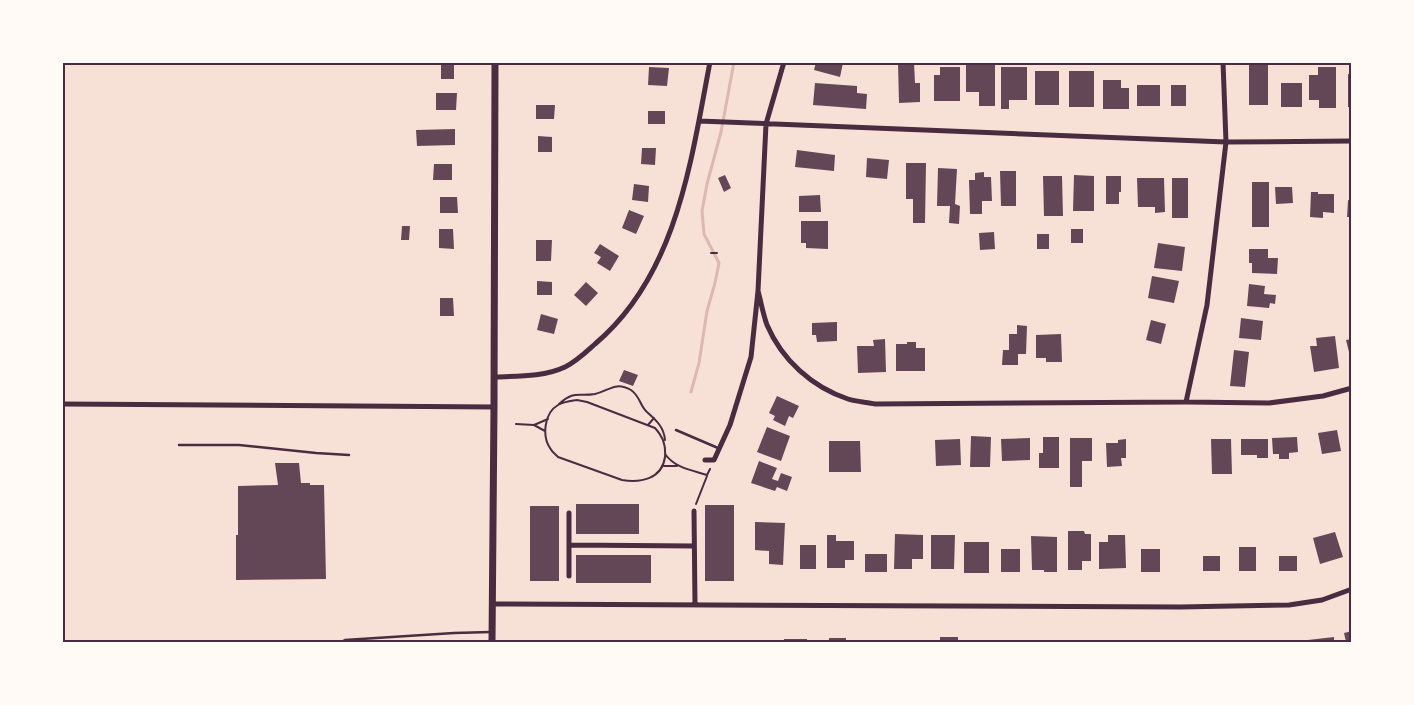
<svg xmlns="http://www.w3.org/2000/svg" width="1414" height="705" font-family="'Nunito Sans',sans-serif">
  <rect width="100%" height="100%" fill="#f7e1d7"/>
  <g fill="none" stroke-linecap="round" stroke-linejoin="round">
    <path stroke="#dcb8b0" stroke-width="3" d="M691,392L699,363L707,311L715,283L719,263L704,234L702,211L707,184L721,132L734,62"/>
  </g>
  <path fill="#644757" d="M441,62H454V79H441Z
    M816,62H849L848,64L843,63L840,77L814,70Z
    M898,62H914L915,83H920V102L899,103Z
    M966,62H995V106H979V92H966Z
    M1249,62H1268V105H1249Z
    M649,67L669,68L667,86L648,85Z
    M940,67H960V101H934V75H940Z
    M1001,67H1027V100H1009V109H1001Z
    M1318,67H1336V108H1319V100H1309V75H1318Z
    M1035,71H1059V105H1035Z
    M1069,71H1094V107H1069Z
    M1348,74H1352V107H1348Z
    M1103,80H1121V88H1129V109H1103Z
    M815,83L857,86V93L867,94L866,109L813,105Z
    M1281,83H1302V107H1281Z
    M1137,85H1160V106H1137Z
    M1171,85H1186V106H1171Z
    M436,93H457L456,110H436Z
    M536,105H555L554,119H536Z
    M648,111H665V124H648Z
    M455,129V145L417,146L416,130Z
    M538,136L552,137V152H538Z
    M642,148H656L655,165L641,164Z
    M797,150L835,155L834,171L795,167Z
    M867,158L889,160L887,179L866,177Z
    M906,163H926L925,223H913V199H906Z
    M434,164H452V180H433Z
    M938,168L957,169L955,204L960,206L959,224L949,223L950,206H937Z
    M1000,171H1016V206H1001Z
    M984,172V177H991L992,201H982V214H970L969,180H975V173Z
    M725,175L731,188L724,192L718,178Z
    M1074,175L1094,176V211H1073Z
    M1043,176H1062L1063,216H1044Z
    M1106,176H1121V192H1119V204H1106Z
    M1137,178H1164L1165,212L1155,213V207H1138Z
    M1172,178H1188V218H1172Z
    M1252,182H1269V227H1252Z
    M634,184L649,186L648,202L632,200Z
    M1275,187H1292L1293,203L1276,204Z
    M1311,192H1318V194H1334V213L1323,212V218L1310,217Z
    M820,195L821,212H799V196Z
    M440,197H457L458,213H440Z
    M1348,200L1352,201V217H1347Z
    M629,210L644,216L636,234L622,228Z
    M801,221H828V249L806,248V243H801Z
    M402,226H410L409,240H401Z
    M439,229H453L454,249L439,248Z
    M1071,229H1083V243H1071Z
    M994,232L995,249L980,250L979,233Z
    M1037,234H1049V249H1037Z
    M536,240H552L551,261H536Z
    M1158,243L1185,247L1182,271L1154,268Z
    M600,244L619,256L610,271L597,263L601,257L594,253Z
    M1249,249H1268V258H1278L1277,274L1252,273V263H1249Z
    M1152,276L1179,281L1174,303L1148,298Z
    M537,281L552,282V295H537Z
    M586,282L598,293L586,306L574,295Z
    M1249,284L1265,286L1264,294L1276,295L1275,304L1270,303L1269,308L1247,306Z
    M440,298H453L454,316H440Z
    M541,314L558,319L554,334L537,330Z
    M1241,318L1263,321L1261,340L1239,338Z
    M1151,320L1166,324L1161,344L1146,340Z
    M837,322V341L817,342L816,335H812V323Z
    M1017,325L1027,326L1026,354H1018V365H1002L1003,350H1009V334H1017Z
    M1061,334L1062,362H1046V358H1036V335Z
    M1335,336L1339,368L1314,372L1310,346H1317L1316,338Z
    M885,339L886,372L858,373L857,346H874L873,340Z
    M1352,339V359L1351,360L1346,340Z
    M907,342H916V348H925V371H896V344H907Z
    M1234,350L1249,352L1245,387L1230,386Z
    M624,370L638,375L633,386L619,381Z
    M777,396L799,406L793,418L789,416L785,426L773,420L775,416L769,413Z
    M767,427L790,436L781,461L757,452Z
    M1337,430L1341,451L1322,454L1318,433Z
    M971,436L991,437L990,467H970Z
    M1043,437H1059V468H1039V453H1043Z
    M1297,437L1298,452L1289,453V459H1279V454H1273L1272,438Z
    M1030,438V460L1002,461L1001,439Z
    M1070,438H1092V461H1082V487H1070Z
    M960,439L961,465L936,466L935,440Z
    M1126,439V458H1121L1122,466L1107,467L1106,443H1118V440Z
    M1211,439H1231L1232,474H1212Z
    M1241,439H1268V458H1257V455H1241Z
    M829,441H860L861,472H829Z
    M759,461L777,468L772,479L778,481L781,473L792,477L787,491L777,487L775,491L751,483Z
    M275,463H299L301,483H310V485H324L326,579L236,580V535H238V486L278,485Z
    M576,504H639V534H576Z
    M705,505H734V581H705Z
    M530,506H559V581H530Z
    M755,522L785,523L783,565L769,564V551L755,550Z
    M1068,531H1084L1085,534H1091V561H1082V570H1068Z
    M1335,532L1343,557L1320,564L1313,538Z
    M895,534L923,535V559H912V569H894Z
    M827,535H836V541H854V560H845V568H827Z
    M931,535H955L954,569H931Z
    M1108,535H1125L1126,568L1099,569V542H1108Z
    M1031,536L1057,537V572H1044V570H1032Z
    M964,542H989V573H964Z
    M800,545H816V569H800Z
    M1239,547H1256V571H1239Z
    M1001,549H1020V572H1001Z
    M1141,549H1160V572H1141Z
    M865,554H887V572H865Z
    M576,555H651V583H576Z
    M1203,556H1220V571H1203Z
    M1279,556H1297V571H1279Z
    M1352,631V642H1346L1344,633Z
    M940,637H958V642H933V640H940Z
    M1334,637V642H1309L1308,640Z
    M829,638H846V642H829Z
    M784,639H807V642H784Z
    M1198,641H1220V642H1198Z"/>
  <g fill="none" stroke-linecap="round" stroke-linejoin="round">
    <path stroke="#4a2c40" stroke-width="2" d="M711,253H717
      M577,400L587,402L655,428C663,437 666,445 665,457C662,479 641,483 622,480L558,457C555,454 552,452 550,448C542,436 544,413 558,405C563,402 571,401 577,400Z
      M559,404C575,390 577,397 595,394C609,391 615,381 631,390C640,396 640,406 647,412C656,420 664,427 665,440
      M516,424L534,425L548,419
      M534,425L545,431
      M648,425L654,418
      M665,454C675,468 691,470 707,475L710,469
      M664,466H677
      M696,504L707,476"/>
    <path stroke="#4a2c40" stroke-width="2.5" d="M676,430L718,448
      M179,445H239L316,453L349,455
      M341,642L345,640L454,633L491,632"/>
    <path stroke="#4a2c40" stroke-width="5" d="M699,121L1226,142L1352,141
      M758,291C761,302 763,314 767,325C782,360 812,387 848,399C857,402 867,402 875,404L1186,402L1269,403L1323,396L1352,388
      M494,377C518,376 544,377 565,367C577,361 586,352 595,344C677,275 691,161 710,62
      M1186,402L1207,305L1226,142L1223,62
      M62,404L494,407
      M705,460H714L730,425L751,357L758,291L766,124L784,62
      M694,511L695,604
      M569,545L694,546
      M569,576V513
      M493,604L1180,607L1289,605L1322,600L1352,589"/>
    <path stroke="#4a2c40" stroke-width="7" d="M492,642L494,407L495,62"/>
  </g>
  <rect width="1414" height="705" fill="none" stroke="#fffaf5" stroke-width="128"/>
  <rect x="64" y="64" width="1286" height="577" fill="none" stroke="#4a2c40" stroke-width="2"/>
</svg>
